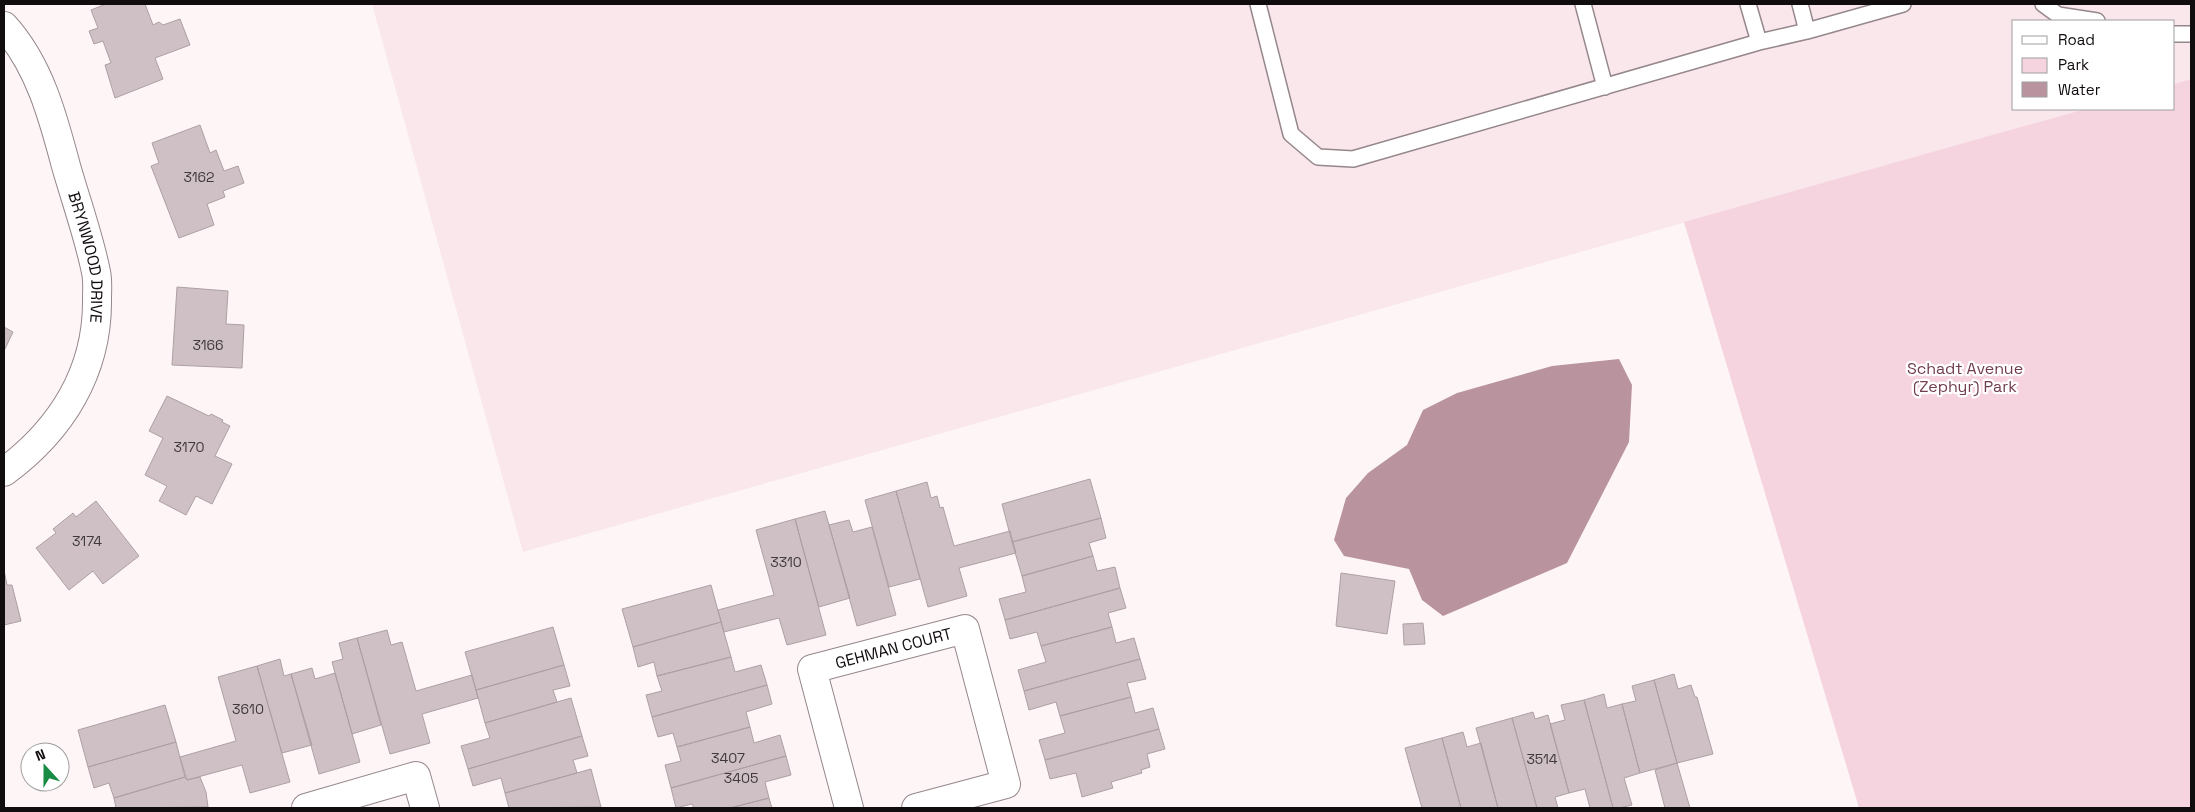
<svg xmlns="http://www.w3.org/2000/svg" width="2195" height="812" font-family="'Space Grotesk',sans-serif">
  <rect width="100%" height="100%" fill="#fef5f7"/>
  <path fill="#f9e7ec" d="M372,4H2191V79L2174,84V21H2014V109H2085L523,552Z"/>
  <path fill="#f6d4df" d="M2191,79V808H1859L1684,222L2085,109H2174V84Z"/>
  <path fill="#b9949f" d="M1619,359L1632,385L1629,442L1567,563L1443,616L1422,600L1409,569L1344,556L1334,540L1346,498L1368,473L1407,445L1423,410L1457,393L1552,366Z"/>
  <path fill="#cfc0c5" stroke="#ae9fa4" d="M106,4H145L153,25L159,22L163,25L180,19L190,45L155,58L163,79L115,98L105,65L111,63L103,41L94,44L89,31L98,28L91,10Z
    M200,125L210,153L216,150L224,171L238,166L244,183L223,191L225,197L207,204L214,225L179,238L151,166L159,163L152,143Z
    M177,287L228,291L226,324L244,325L242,368L172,365Z
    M4,327L13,332L4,351Z
    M167,396L209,416L211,414L223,420L222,422L230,426L215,456L232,464L212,504L196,496L186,515L159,501L167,486L145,475L163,438L149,431Z
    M1090,479L1101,518L1012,542L1002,504Z
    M927,482L931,498L937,496L940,508L943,507L954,546L1010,531L1016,553L959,568L967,596L928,607L896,491Z
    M896,491L920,579L889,587L865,500Z
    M96,501L139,556L103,584L93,571L69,590L36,548L56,533L53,529L73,513L76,517Z
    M825,511L850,598L819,607L795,519Z
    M1101,518L1106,538L1089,543L1093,556L1022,576L1012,542Z
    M795,519L826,635L787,645L779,618L724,632L718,610L774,595L756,530Z
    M849,520L853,532L872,527L896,615L857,626L829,525Z
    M1093,556L1097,571L1115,567L1120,588L1005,620L999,599L1026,592L1022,576Z
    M4,570L7,585H12L21,621L4,625Z
    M1341,573L1395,581L1387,634L1336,626Z
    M711,585L721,622L633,647L622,609Z
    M1120,588L1126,608L1108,613L1112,627L1041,646L1037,632L1010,639L1005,620Z
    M721,622L731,657L657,676L654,662L638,667L633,647Z
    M1423,623L1425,644L1404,645L1403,624Z
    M553,627L564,665L476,690L465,652Z
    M1112,627L1116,643L1134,638L1140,659L1024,691L1018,670L1046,662L1041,646Z
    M387,630L391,645L402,642L416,691L472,675L478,698L422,714L430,743L390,754L357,638Z
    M357,638L381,725L352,734L332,662L343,659L339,643Z
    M731,657L735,672L761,665L767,685L652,717L646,695L662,691L657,676Z
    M280,659L284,676L291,674L312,745L282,753L257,666Z
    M1140,659L1146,679L1127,683L1131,697L1060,716L1056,702L1029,710L1024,691Z
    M564,665L570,686L553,690L557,702L485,723L476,690Z
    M257,666L290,782L250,793L242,765L187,780L180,757L236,741L218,677Z
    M312,668L315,679L335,673L360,762L319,774L291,674Z
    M1674,674L1678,689L1691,685L1695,697H1697L1713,754L1677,763L1654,680Z
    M1654,680L1677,763L1640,773L1622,704L1636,701L1632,686Z
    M767,685L772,704L746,712L750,727L677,747L673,733L658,737L652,717Z
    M1604,694L1607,708L1622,704L1640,773L1624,778L1632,805L1619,808H1613L1584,700Z
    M1131,697L1135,713L1153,708L1159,729L1045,760L1039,740L1065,733L1060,716Z
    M571,698L582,736L468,769L461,746L490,738L485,723Z
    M1584,700L1613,808H1590L1585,789L1569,793L1550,724L1565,720L1561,705Z
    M165,705L176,742L88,767L78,730Z
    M1533,712L1535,719L1548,715L1569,793L1555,797L1558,808H1537L1512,718Z
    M1512,718L1537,808H1498L1476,728Z
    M750,727L754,743L780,735L786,756L671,788L665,765L681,761L677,747Z
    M1159,729L1165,749L1147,754L1150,767L1141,770L1142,773L1111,782L1113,788L1082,797L1076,773L1050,779L1045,760Z
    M1463,732L1467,747L1481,743L1498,808H1461L1442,738Z
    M582,736L588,756L573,760L577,773L505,793L501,778L473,786L468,769Z
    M1442,738L1461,808H1422L1409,763L1405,748Z
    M176,742L185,777L114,798L109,783L94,788L88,767Z
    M786,756L791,775L765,782L769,798L730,808H694L692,804L676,808L671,788Z
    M1677,763L1690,808H1665L1655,770Z
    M591,769L601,807L509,808L505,793Z
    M185,777L187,780L200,777L206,792L208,807L116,808L114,798Z
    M769,798L772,808H730Z"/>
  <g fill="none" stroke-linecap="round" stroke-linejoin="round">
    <defs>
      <path id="lane" d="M1258,4L1291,134L1318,157L1353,159L1759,42L1807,31L1903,4
        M1583,4L1605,87
        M1748,4L1759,42
        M1800,4L1807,31
        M2043,4L2058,15L2097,21
        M2174,34H2191"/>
      <g id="street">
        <path id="s1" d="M4,26C39,64 53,117 66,166C76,201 89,237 96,272C98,281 97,290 97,299C98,372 61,430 4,472"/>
        <path d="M306,808L416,776L425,808"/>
        <path id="s2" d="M849,808L812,669L965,629L1006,784L916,808"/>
      </g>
    </defs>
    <use href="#lane" stroke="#95878b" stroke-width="18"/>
    <use href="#street" stroke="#95878b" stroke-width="30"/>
    <use href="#lane" stroke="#fff" stroke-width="15"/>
    <use href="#street" stroke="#fff" stroke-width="28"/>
  </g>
  <g text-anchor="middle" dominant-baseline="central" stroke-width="4.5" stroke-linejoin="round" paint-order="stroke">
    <g font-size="14" fill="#40393c">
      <text x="199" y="177">3162</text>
      <text x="208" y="345">3166</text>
      <text x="189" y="447">3170</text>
      <text x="87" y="541">3174</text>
      <text x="786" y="562">3310</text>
      <text x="248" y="709">3610</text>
      <text x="728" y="758">3407</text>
      <text x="1542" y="759">3514</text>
      <text x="741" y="778">3405</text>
    </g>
    <g font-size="16" fill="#110c0e" stroke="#fff">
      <text stroke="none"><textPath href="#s1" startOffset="249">BRYNWOOD DRIVE</textPath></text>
      <text stroke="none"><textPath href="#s2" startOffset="228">GEHMAN COURT</textPath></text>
    </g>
    <g font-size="16" fill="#713d50" stroke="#fff">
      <text x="1965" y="368">Schadt Avenue<tspan x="1965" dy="18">(Zephyr) Park</tspan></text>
    </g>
  </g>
  <rect width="2195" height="812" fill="none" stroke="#110c0e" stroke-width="10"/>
  <rect x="2012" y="20" width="162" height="90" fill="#ffffff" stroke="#a09e9f"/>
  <rect x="2022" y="36" width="25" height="8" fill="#ffffff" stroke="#a09e9f"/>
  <text x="2058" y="45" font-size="15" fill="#110c0e">Road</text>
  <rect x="2022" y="58" width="25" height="15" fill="#f6d4df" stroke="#a09e9f"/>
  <text x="2058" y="70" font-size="15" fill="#110c0e">Park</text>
  <rect x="2022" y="82" width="25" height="15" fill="#b9949f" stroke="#a09e9f"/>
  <text x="2058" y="95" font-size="15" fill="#110c0e">Water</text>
  <g transform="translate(45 767) rotate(339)"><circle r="24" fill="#ffffff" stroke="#a09e9f"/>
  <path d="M0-4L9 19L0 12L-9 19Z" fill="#188b45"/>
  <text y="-8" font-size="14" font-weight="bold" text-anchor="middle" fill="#110c0e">N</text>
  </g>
</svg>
